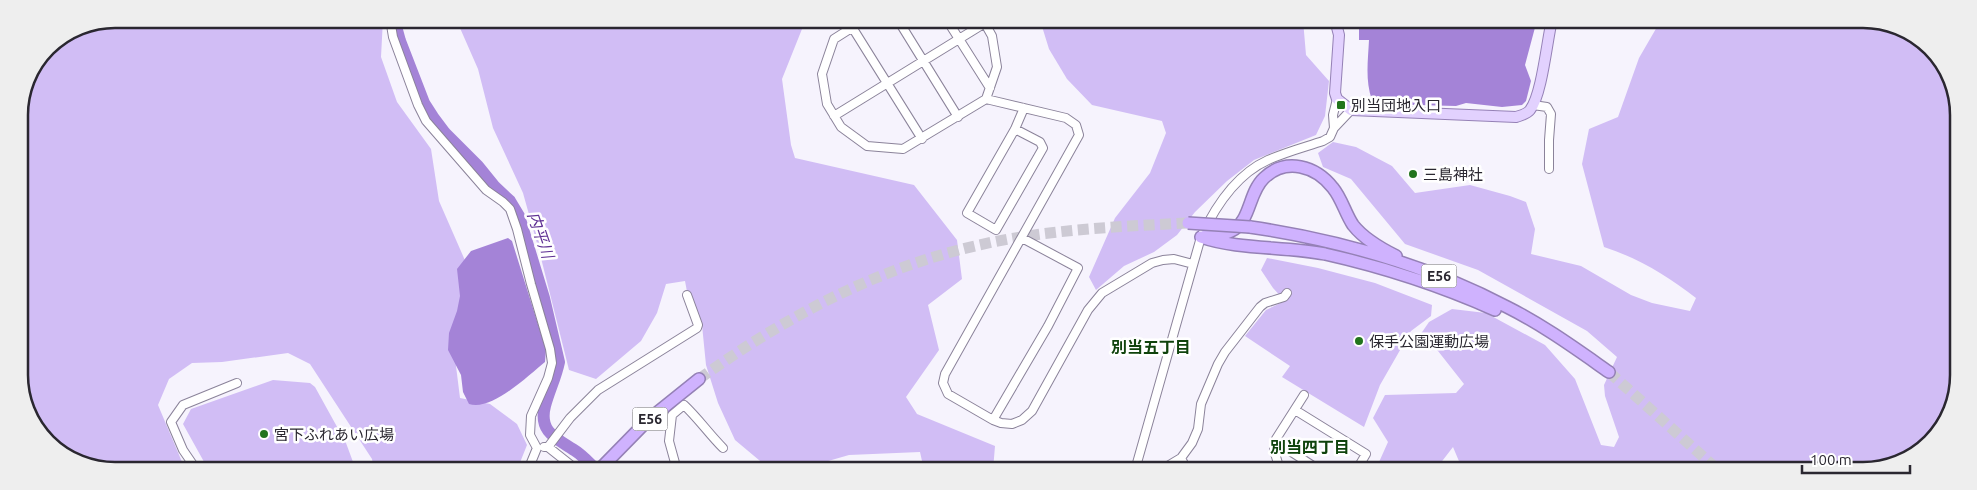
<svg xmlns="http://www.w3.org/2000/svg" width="1977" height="490" font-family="Ubuntu,'Noto Sans JP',sans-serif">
  <rect width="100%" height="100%" fill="#f6f3fd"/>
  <path fill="#d1bdf5" d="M115,19H383L381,57L397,102L431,149L439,201L467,265L456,366L460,398L490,404L517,424L527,445L517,470H374L372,459L310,364L288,353L222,362L192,363L169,379L158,405L185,469H96L47,443L21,394L19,109L47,47L78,26Z
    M460,19H806L782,79L791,145L795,158L914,185L957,240L962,279L928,305L939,350L906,397L917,414L995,446L993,470H924L920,452L849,455L797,470H771L735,440L718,403L706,365L702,325L688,297L685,281L666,284L657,313L641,341L596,379L569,370L540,254L523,193L493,128L478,69L460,28Z
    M1040,20H1303L1306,55L1329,81L1325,116L1316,135L1254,160L1227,181L1195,212L1177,235L1154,252L1124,266L1096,290L1089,277L1115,218L1150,173L1166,133L1162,121L1092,105L1067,79L1049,49Z
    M1661,20L1881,21L1930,47L1956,96V394L1925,448L1868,471H1461V466L1453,447L1436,469L1426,471H1375L1388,442L1373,418L1385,395L1456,393L1464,384L1438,351L1418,338L1429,322L1452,309L1486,313L1545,345L1575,379L1601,445L1614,447L1619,437L1605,396L1604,385L1617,357L1587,331L1478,270L1405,244L1351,179L1323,167L1318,153L1333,142L1356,147L1392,166L1415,193L1470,185L1510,196L1526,202L1535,229L1531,254L1581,266L1631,295L1652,303L1690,311L1696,298C1668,276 1638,258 1604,247L1582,164L1589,129L1618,117L1639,58Z
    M1267,258L1318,268L1375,283L1432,305L1431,316L1411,331L1380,385L1364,427L1282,377L1290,366L1245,336L1266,310L1285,301L1273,288L1261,270Z
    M273,380L310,383L315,387L346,443L356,470L208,469L183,424L191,409Z"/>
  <path fill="#a483d7" d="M1359,20H1537L1525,65L1531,81L1526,101L1522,105L1502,107L1466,103L1456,106L1380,104L1372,100C1365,80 1368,61 1369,40H1359Z
    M508,238L512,241L546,350L545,362C529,375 491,412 469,404L463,392L461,375L448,350L449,333L457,311L460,296L457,269L471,251Z"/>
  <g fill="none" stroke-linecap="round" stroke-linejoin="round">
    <path stroke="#a483d7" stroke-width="12" d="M394,19L400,41L424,103L433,117L445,133L478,166L495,187L510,201L519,216L544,298L559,362C556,377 549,391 545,406C538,433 558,439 577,452C584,457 590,464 597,470"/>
    <path stroke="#cdcad4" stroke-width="11" stroke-dasharray="11 5.5" stroke-linecap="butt" d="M1609,372L1719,471
      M699,379C777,323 861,276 955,251C1032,230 1110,227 1188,223"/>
    <defs>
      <path id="minor" d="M390,19L393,37L418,105L426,121L486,190L503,202L510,209L517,229L531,284L550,349L552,363L548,378L531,416L530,435L537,448L528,470
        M864,20L834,39L822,74L827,104L841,127L867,146L903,149L986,99L997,67L992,36L983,20
        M898,20L958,117
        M947,20L990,88
        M852,27L922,139
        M986,99L1066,118L1076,125L1079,135L945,374L943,383L948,394L993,420L1001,423L1012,424L1022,420L1032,411L1088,310L1102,293L1152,263L1163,260L1174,259L1193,264
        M1337,99L1333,115L1334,128L1351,110
        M1533,105L1547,107L1551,114L1549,140V169
        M834,116L985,23
        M1015,129L1040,142L1043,148L996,230L967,213L1015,129L1024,108
        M1295,410L1366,454L1356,471
        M993,420L1048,326L1078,268L1022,238
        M1275,444H1279L1321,471
        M544,447H548L577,470
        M548,447L570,418L598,390L697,328L698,325L687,295
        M1181,458L1187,470
        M196,469L183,450L171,422L183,405L237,383
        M677,470L669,441L672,415L684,405C698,418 709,434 723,448
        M1135,470L1201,237C1215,207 1237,174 1268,160C1286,152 1305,147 1323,141L1330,137L1334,128
        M1161,470L1181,458L1192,443L1198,429L1201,404L1218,364L1225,352L1260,307L1265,303L1284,297L1287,293
        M1280,470L1274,450L1276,439L1304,395"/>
      <path id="major" d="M1335,20L1339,35L1335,93L1337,99L1351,110L1516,117C1522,115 1527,114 1530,110C1542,95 1547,40 1552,20"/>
      <path id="highway" d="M1250,227C1339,240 1427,265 1507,307C1543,325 1576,349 1609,372
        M1205,236C1213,235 1223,235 1231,231C1251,222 1248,193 1264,178C1286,157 1316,166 1333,188C1342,199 1345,213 1353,225C1364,239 1380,248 1396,256
        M1201,237C1238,250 1285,246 1325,254C1383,267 1441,286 1495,310
        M599,470L648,420L699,379"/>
    </defs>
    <use href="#minor" stroke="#8b839a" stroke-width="10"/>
    <use href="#major" stroke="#9581b6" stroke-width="12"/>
    <use href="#highway" stroke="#9581b6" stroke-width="14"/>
    <use href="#minor" stroke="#fff" stroke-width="8"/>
    <use href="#major" stroke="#e2d1fe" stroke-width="10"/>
    <use href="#highway" stroke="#cfb2fe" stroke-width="11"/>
    <defs>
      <path id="highway-bridge" d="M1188,223L1250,227"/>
    </defs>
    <use href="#highway-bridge" stroke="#9581b6" stroke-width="14" stroke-linecap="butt"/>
    <use href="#highway-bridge" stroke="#cfb2fe" stroke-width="11"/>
  </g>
  <g fill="#22741d" stroke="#fff" stroke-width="2">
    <rect x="1336" y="100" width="10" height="10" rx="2.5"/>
    <circle cx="1413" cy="174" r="5"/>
    <circle cx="1359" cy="341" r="5"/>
    <circle cx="264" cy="434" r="5"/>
  </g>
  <g text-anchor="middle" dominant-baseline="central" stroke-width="5" stroke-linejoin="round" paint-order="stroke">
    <g fill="#fff" stroke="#6a686e" stroke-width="1">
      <rect x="1421.5" y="264.5" width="35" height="23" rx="4"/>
      <rect x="632.5" y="407.5" width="35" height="23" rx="4"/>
    </g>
    <g font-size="14" font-weight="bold" fill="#2a2730">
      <text x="1439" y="276">E56</text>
      <text x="650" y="419">E56</text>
    </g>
    <g font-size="15" fill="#2a2730" stroke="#fff" text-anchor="start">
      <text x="1351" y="105">別当団地入口</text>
      <text x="1423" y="174">三島神社</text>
      <text x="1369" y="341">保手公園運動広場</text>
      <text x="274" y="434">宮下ふれあい広場</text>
    </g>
    <g font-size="16" font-style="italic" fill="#5f3194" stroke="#fff">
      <text transform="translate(541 235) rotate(71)">内平川</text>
    </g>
    <g font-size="16" font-weight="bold" fill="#0f430c" stroke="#fff">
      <text x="1151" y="347">別当五丁目</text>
      <text x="1310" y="447">別当四丁目</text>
    </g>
  </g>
  <path d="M0 0H1977V490H0ZM115 28H1863A87 87 0 0 1 1950 115V375A87 87 0 0 1 1863 462H115A87 87 0 0 1 28 375V115A87 87 0 0 1 115 28Z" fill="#eee" fill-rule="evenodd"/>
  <path fill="none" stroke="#2a2730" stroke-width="2.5" d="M115 28H1863A87 87 0 0 1 1950 115V375A87 87 0 0 1 1863 462H115A87 87 0 0 1 28 375V115A87 87 0 0 1 115 28Z"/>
  <path d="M1802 465v8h108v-8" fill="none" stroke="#2a2730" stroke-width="2.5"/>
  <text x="1810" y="465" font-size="15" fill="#2a2730" stroke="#ffffff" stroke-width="4" paint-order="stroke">100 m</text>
</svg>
